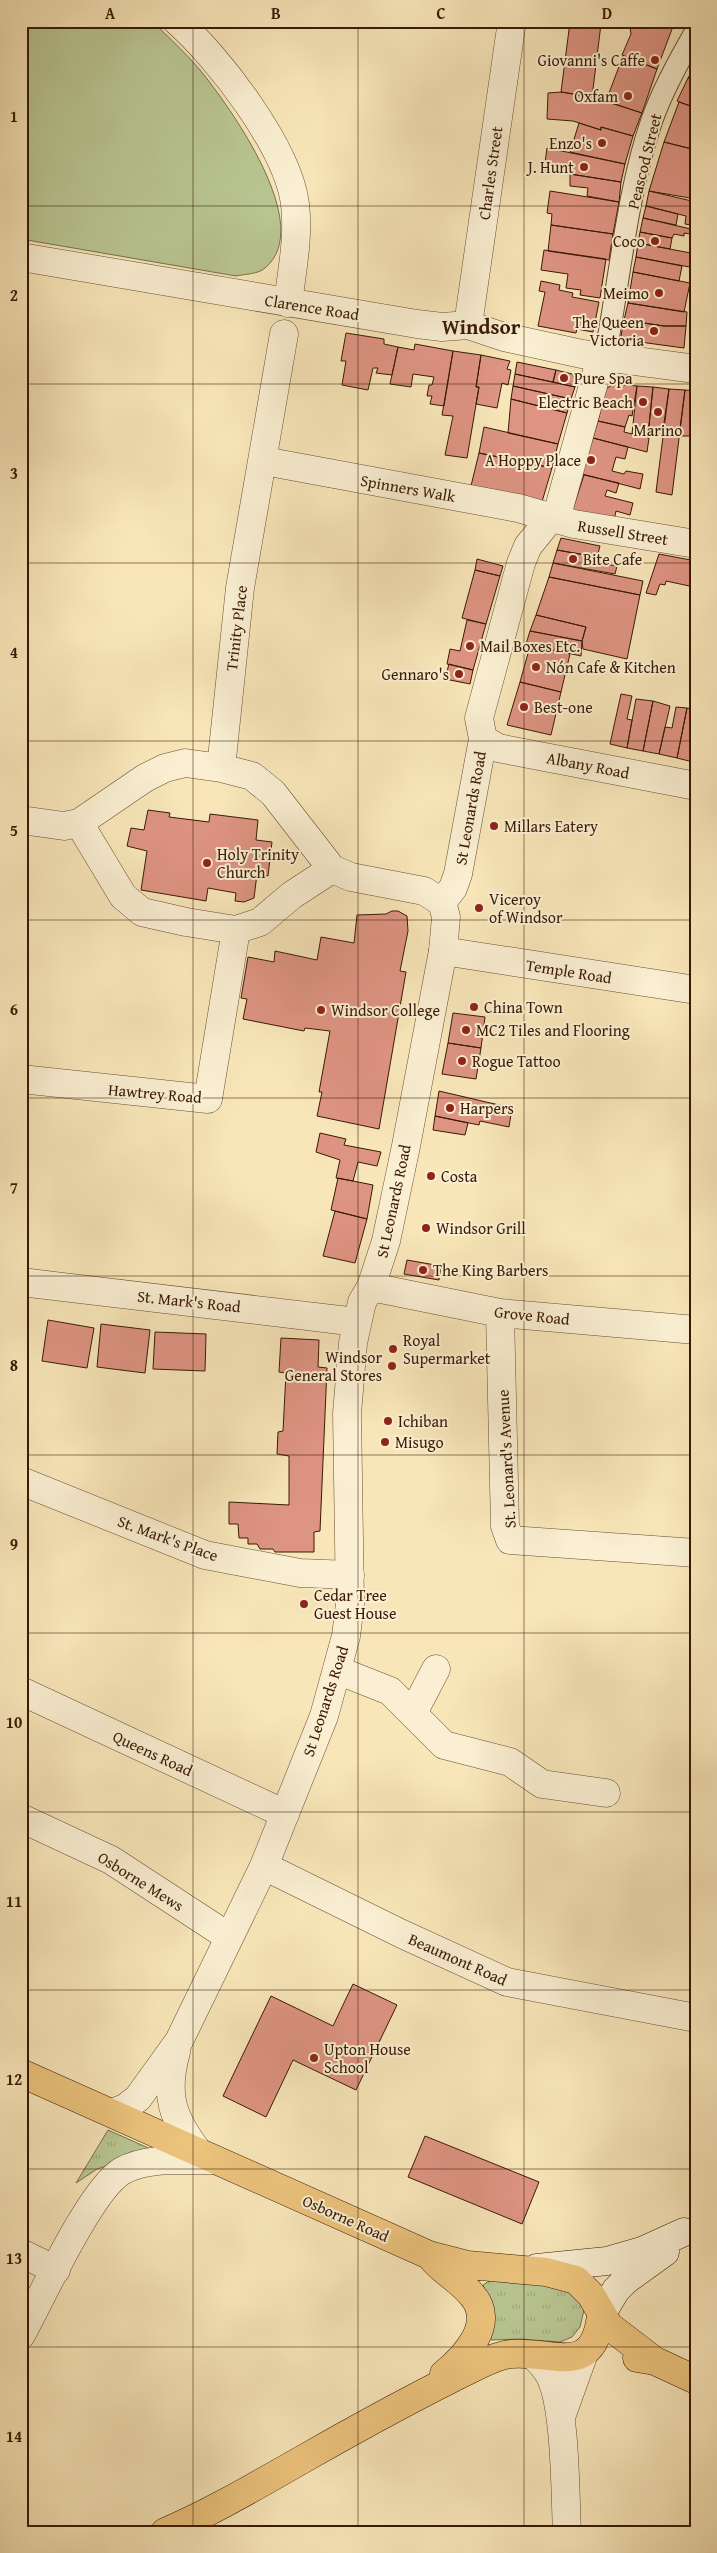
<svg xmlns="http://www.w3.org/2000/svg" width="717" height="2553" font-family="'Gentium Book Plus',serif">
  <defs>
    <pattern id="grass-tufts" width="24" height="20" patternUnits="userSpaceOnUse" patternTransform="scale(1.25)"><rect width="24" height="20" fill="#b9c692"/><path d="M3 7l-1-3M5 7V3M7 7l1-3M15 17l-1-3M17 17v-4M19 17l1-3" fill="none" stroke="#a0aa7c"/></pattern>
  </defs>
  <rect width="100%" height="100%" fill="#f8e6b9"/>
  <filter id="stains"><feTurbulence type="fractalNoise" baseFrequency=".004" numOctaves="4"/><feColorMatrix values="0 0 0 0 .2 0 0 0 0 .09 0 0 0 0 .02 0 0 0 .5 -.17"/></filter>
  <radialGradient id="worn" r=".72"><stop offset=".6" stop-color="#630" stop-opacity="0"/><stop offset="1" stop-color="#630" stop-opacity=".3"/></radialGradient>
  <path fill="url(#grass-tufts)" stroke="#79704c" d="M108,2130L153,2150L97,2169L76,2183Z
    M491,2280L557,2281L574,2291L584,2310L580,2327L572,2337L560,2342L521,2339L491,2340L490,2316L483,2285Z"/>
  <path fill="#b9c692" stroke="#79704c" d="M21,21H152C168,37 186,53 200,70C230,107 316,226 265,268C259,274 245,274 236,276L21,239Z"/>
  <path fill="#de9483" stroke="#391905" d="M629,21H669L672,29L657,69L622,55L631,34Z
    M570,22L601,24L592,97L561,92Z
    M623,56L657,69L642,113L606,101Z
    M696,64V82L688,78Z
    M688,78L696,82V108L677,101Z
    M561,92L592,97L642,113L633,136L601,127V130L573,121L547,119L548,93Z
    M679,102L696,108V150L664,142Z
    M579,123L601,130V127L633,136L625,164L570,152Z
    M664,142L696,150V199L649,191Z
    M547,148L625,164L621,182L544,170Z
    M570,174L621,182L619,202L587,196L588,188L570,186Z
    M550,191L619,202L613,234L551,225L552,214L547,213Z
    M649,191L696,202V226L685,224L686,216L646,206Z
    M646,206L678,214L676,225L643,218Z
    M643,218L691,229L690,234L684,233V236L674,234L672,238L640,232Z
    M551,225L613,234L609,260L548,251Z
    M640,232L672,238L670,249L638,243Z
    M638,243L696,254L695,268L636,257Z
    M544,250L606,259L600,298L580,295L581,290L566,288L568,274L541,270Z
    M636,257L682,266L679,281L633,272Z
    M633,272L690,283L684,312L628,303Z
    M541,281L560,285L559,290L573,293L572,297L599,302L593,332L577,329L576,333L538,326L545,292L539,291Z
    M628,303L687,312L686,326H664L624,320Z
    M624,320L664,326H686L684,348L625,340L621,336Z
    M346,333L384,339V344L398,347L392,375L376,373L378,368H373L368,390L342,385L346,361H341Z
    M415,344L453,351L444,406L430,404L432,396H427L429,385H432L434,377L413,374L411,387L390,384L398,347L414,350Z
    M453,351L481,355L476,387H479L467,458L445,455L453,416L442,415Z
    M481,355L510,361L507,369L511,370L508,385L502,383L497,408L476,404L479,387H476Z
    M517,362L556,370L553,382L515,374Z
    M556,370L572,374L576,380L575,387L553,382Z
    M515,374L575,387L571,399L513,386Z
    M613,384L637,386L632,416L629,415L625,427L598,421L606,389Z
    M513,386L571,399L567,413L511,399Z
    M637,386L653,387L648,435L632,434Z
    M653,387L669,389L662,436L648,435Z
    M669,389L685,390L672,495L656,492Z
    M685,390L696,391V436H679Z
    M511,399L567,413L558,444L508,433Z
    M598,421L625,427L624,432L649,438L647,452L593,438Z
    M484,427L558,444L552,468L479,453Z
    M593,438L628,447L625,459L616,457L612,471L624,474L626,471L643,474L640,489L582,474Z
    M479,453L552,468L541,505L470,490Z
    M584,475L619,483L616,493L607,490L605,496L633,503L630,515L616,511L613,525L571,515Z
    M561,538L600,546L597,557L557,550Z
    M557,550L607,559L605,564L617,566L615,574L553,563Z
    M659,554L696,561L694,587L666,581L665,585L660,584L656,595L646,593Z
    M477,559L503,566L500,576L475,570Z
    M553,563L643,581L640,595L549,577Z
    M475,570L500,576L486,624L462,618Z
    M549,577L640,595L627,659L583,649L582,641L586,627L536,615Z
    M536,615L586,627L582,641L530,631Z
    M467,620L486,624L473,670L447,664L450,649L460,651Z
    M530,631L582,641L581,656L526,644Z
    M530,646L570,654L561,692L520,682Z
    M449,664L473,670L470,684L445,679Z
    M520,682L561,692L551,735L507,725Z
    M621,694L632,696L627,719L632,720L627,748L610,744Z
    M636,699L653,701L643,751L627,748Z
    M653,701L670,706L659,754L643,751Z
    M676,707L687,708L677,758L659,754L665,727L672,728Z
    M687,708L696,710L694,730H696V747L693,762L677,758Z
    M148,810L170,813L169,817L209,822L210,814L258,820L256,840L272,842L268,876L257,874L254,898L244,902L235,901L236,893L208,888L206,901L141,890L147,851L127,846L131,828L144,830Z
    M392,911H398L407,916L408,931L400,971L406,972L379,1129L317,1116L322,1092H319L330,1031L305,1028L304,1031L243,1019L247,999L241,998L248,957L274,962L275,951L317,960L321,937L354,943L357,915L386,914Z
    M453,1013L485,1017L481,1048L448,1043Z
    M448,1043L481,1048L476,1079L442,1074Z
    M439,1091L512,1108L509,1127L480,1121L479,1125L435,1116Z
    M435,1116L468,1123L465,1135L433,1130Z
    M320,1133L346,1139L344,1145L381,1152L377,1166L358,1162L353,1181L336,1178L340,1160L316,1152Z
    M338,1178L373,1185L367,1219L331,1210Z
    M335,1211L367,1219L355,1263L323,1256Z
    M407,1260L441,1266L439,1280L404,1274Z
    M48,1320L94,1328L87,1368L42,1361Z
    M101,1324L150,1330L145,1373L97,1367Z
    M155,1332L206,1334L205,1371L153,1369Z
    M281,1338L319,1340L318,1367L327,1368L320,1531L314,1532V1552H275L273,1549H260L257,1544H248V1538H239L238,1524H229V1502L289,1505V1456L277,1454L278,1432L283,1431L286,1373L279,1372Z
    M353,1984L397,2005L356,2090L293,2060L266,2117L223,2096L271,1996L333,2026Z
    M425,2136L539,2182L522,2224L408,2177Z"/>
  <g fill="none" stroke-linecap="round" stroke-linejoin="round">
    <defs>
      <path id="pedestrian" d="M601,357L609,334C621,266 629,186 652,120C663,89 679,60 696,31"/>
      <path id="minor" d="M177,21C219,58 288,148 295,204C299,237 292,270 288,303
        M284,334L240,588L221,768L252,776L273,793L332,869L351,877L424,891L442,902L453,888L458,874L483,739L479,718L521,563L528,546L559,508L601,357
        M264,461L518,508L574,524L696,544
        M483,739L498,748L696,786
        M21,820L64,826L79,823L145,778L165,768L185,763L221,768
        M79,823L123,896L142,912L186,922L236,930L260,922L292,895L332,869
        M443,951L696,990
        M21,1079L208,1099L236,930
        M21,1282L357,1322
        M371,1287L500,1313L696,1330
        M500,1313L505,1526L510,1540L696,1553
        M21,1481L205,1555L300,1573L350,1575
        M337,1670L390,1691L444,1745L510,1762L542,1784L606,1793
        M21,1691L285,1814
        M413,1713L436,1669
        M21,1818L111,1860L229,1937
        M264,1866L402,1934L507,1982L696,2018
        M21,2253L56,2270"/>
      <path id="tertiary" d="M21,257L417,324L442,327L468,325L504,337L582,354L696,369
        M468,325L512,21
        M176,2052C164,2095 172,2118 199,2153
        M113,2113L125,2108L138,2098L179,2041L264,1866L324,1716L346,1636L350,1604L347,1413L353,1343L362,1302L371,1287L386,1241L406,1146L443,951L446,917L442,902
        M21,2335C41,2299 90,2190 122,2171C148,2156 187,2161 215,2160
        M534,2356C539,2361 545,2367 549,2374C566,2404 565,2494 567,2532
        M561,2417L584,2353"/>
      <path id="secondary" d="M537,2268L607,2261L642,2251L684,2232
        M601,2315L616,2290L626,2280L665,2252"/>
      <path id="primary" d="M21,2073L429,2255L468,2265L546,2272L576,2280L591,2295L609,2326L655,2361
        M432,2258C443,2272 461,2281 472,2295C497,2323 465,2357 444,2374
        M637,2358L655,2361L696,2380
        M165,2532C214,2511 259,2484 305,2458C361,2426 418,2395 475,2367C486,2362 498,2355 511,2354C552,2350 594,2379 601,2315"/>
    </defs>
    <use href="#pedestrian" stroke="#694c32" stroke-width="23"/>
    <use href="#minor" stroke="#694c32" stroke-width="29"/>
    <use href="#tertiary" stroke="#694c32" stroke-width="29"/>
    <use href="#secondary" stroke="#391905" stroke-width="29"/>
    <use href="#primary" stroke="#391905" stroke-width="29"/>
    <use href="#pedestrian" stroke="#faefd2" stroke-width="21"/>
    <use href="#minor" stroke="#faefd2" stroke-width="28"/>
    <use href="#tertiary" stroke="#faefd2" stroke-width="28"/>
    <use href="#secondary" stroke="#faefd2" stroke-width="28"/>
    <use href="#primary" stroke="#ecc37c" stroke-width="28"/>
  </g>
  <path fill="none" stroke="#391905" stroke-width="1" stroke-opacity="0.55" d="M193,21V2532M358,21V2532M524,21V2532M21,206H696M21,384H696M21,563H696M21,741H696M21,920H696M21,1098H696M21,1276H696M21,1455H696M21,1633H696M21,1812H696M21,1990H696M21,2169H696M21,2347H696"/>
  <g fill="#8f2418" stroke="#faefd2" stroke-width="2">
    <circle cx="655" cy="60" r="5"/>
    <circle cx="628" cy="96" r="5"/>
    <circle cx="602" cy="143" r="5"/>
    <circle cx="584" cy="167" r="5"/>
    <circle cx="655" cy="241" r="5"/>
    <circle cx="659" cy="293" r="5"/>
    <circle cx="654" cy="331" r="5"/>
    <circle cx="564" cy="378" r="5"/>
    <circle cx="643" cy="402" r="5"/>
    <circle cx="658" cy="412" r="5"/>
    <circle cx="591" cy="460" r="5"/>
    <circle cx="573" cy="559" r="5"/>
    <circle cx="470" cy="646" r="5"/>
    <circle cx="536" cy="667" r="5"/>
    <circle cx="459" cy="674" r="5"/>
    <circle cx="524" cy="707" r="5"/>
    <circle cx="494" cy="826" r="5"/>
    <circle cx="207" cy="863" r="5"/>
    <circle cx="479" cy="908" r="5"/>
    <circle cx="474" cy="1007" r="5"/>
    <circle cx="321" cy="1010" r="5"/>
    <circle cx="466" cy="1030" r="5"/>
    <circle cx="462" cy="1061" r="5"/>
    <circle cx="450" cy="1108" r="5"/>
    <circle cx="431" cy="1176" r="5"/>
    <circle cx="426" cy="1228" r="5"/>
    <circle cx="423" cy="1270" r="5"/>
    <circle cx="393" cy="1349" r="5"/>
    <circle cx="392" cy="1366" r="5"/>
    <circle cx="388" cy="1421" r="5"/>
    <circle cx="385" cy="1442" r="5"/>
    <circle cx="304" cy="1604" r="5"/>
    <circle cx="314" cy="2058" r="5"/>
  </g>
  <g text-anchor="middle" dominant-baseline="central" stroke-width="4" stroke-linejoin="round" paint-order="stroke">
    <g font-size="16" fill="#391905" stroke="#faefd2" text-anchor="start">
      <text x="645" y="60" text-anchor="end">Giovanni's Caffe</text>
      <text x="618" y="96" text-anchor="end">Oxfam</text>
      <text x="592" y="143" text-anchor="end">Enzo's</text>
      <text x="574" y="167" text-anchor="end">J. Hunt</text>
      <text x="645" y="241" text-anchor="end">Coco</text>
      <text x="649" y="293" text-anchor="end">Meimo</text>
      <text x="644" y="322" text-anchor="end">The Queen<tspan x="644" dy="18">Victoria</tspan></text>
      <text x="574" y="378">Pure Spa</text>
      <text x="633" y="402" text-anchor="end">Electric Beach</text>
      <text x="658" y="430" text-anchor="middle">Marino</text>
      <text x="581" y="460" text-anchor="end">A Hoppy Place</text>
      <text x="583" y="559">Bite Cafe</text>
      <text x="480" y="646">Mail Boxes Etc.</text>
      <text x="546" y="667">Nón Cafe &amp; Kitchen</text>
      <text x="449" y="674" text-anchor="end">Gennaro's</text>
      <text x="534" y="707">Best-one</text>
      <text x="504" y="826">Millars Eatery</text>
      <text x="217" y="854">Holy Trinity<tspan x="217" dy="18">Church</tspan></text>
      <text x="489" y="899">Viceroy<tspan x="489" dy="18">of Windsor</tspan></text>
      <text x="484" y="1007">China Town</text>
      <text x="331" y="1010">Windsor College</text>
      <text x="476" y="1030">MC2 Tiles and Flooring</text>
      <text x="472" y="1061">Rogue Tattoo</text>
      <text x="460" y="1108">Harpers</text>
      <text x="441" y="1176">Costa</text>
      <text x="436" y="1228">Windsor Grill</text>
      <text x="433" y="1270">The King Barbers</text>
      <text x="403" y="1340">Royal<tspan x="403" dy="18">Supermarket</tspan></text>
      <text x="382" y="1357" text-anchor="end">Windsor<tspan x="382" dy="18">General Stores</tspan></text>
      <text x="398" y="1421">Ichiban</text>
      <text x="395" y="1442">Misugo</text>
      <text x="314" y="1595">Cedar Tree<tspan x="314" dy="18">Guest House</tspan></text>
      <text x="324" y="2049">Upton House<tspan x="324" dy="18">School</tspan></text>
    </g>
    <g font-size="16" fill="#391905" stroke="#faefd2">
      <text transform="translate(644 161) rotate(-76)">Peascod Street</text>
      <text transform="translate(490 173) rotate(-82)">Charles Street</text>
      <text transform="translate(312 307) rotate(9)">Clarence Road</text>
      <text transform="translate(408 488) rotate(10)">Spinners Walk</text>
      <text transform="translate(623 532) rotate(9)">Russell Street</text>
      <text transform="translate(236 628) rotate(-83)">Trinity Place</text>
      <text transform="translate(588 765) rotate(11)">Albany Road</text>
      <text transform="translate(470 808) rotate(-80)">St Leonards Road</text>
      <text transform="translate(569 971) rotate(9)">Temple Road</text>
      <text transform="translate(155 1093) rotate(5)">Hawtrey Road</text>
      <text transform="translate(393 1201) rotate(-78)">St Leonards Road</text>
      <text transform="translate(189 1301) rotate(6)">St. Mark's Road</text>
      <text transform="translate(532 1315) rotate(6)">Grove Road</text>
      <text transform="translate(506 1459) rotate(-93)">St. Leonard's Avenue</text>
      <text transform="translate(168 1538) rotate(20)">St. Mark's Place</text>
      <text transform="translate(325 1701) rotate(-72)">St Leonards Road</text>
      <text transform="translate(153 1753) rotate(25)">Queens Road</text>
      <text transform="translate(141 1881) rotate(32)">Osborne Mews</text>
      <text transform="translate(458 1959) rotate(24)">Beaumont Road</text>
      <text transform="translate(346 2218) rotate(24)">Osborne Road</text>
    </g>
    <g font-size="21" font-weight="bold" fill="#391905" stroke="#faefd2">
      <text x="481" y="326">Windsor</text>
    </g>
  </g>
  <rect width="717" height="2553" fill="none" stroke="#f8e6b9" stroke-width="55"/>
  <rect x="28" y="28" width="662" height="2498" fill="none" stroke="#391905" stroke-width="2"/>
  <g font-size="16" text-anchor="middle" font-weight="bold" fill="#391905">
    <text x="110" y="19">A</text>
    <text x="276" y="19">B</text>
    <text x="441" y="19">C</text>
    <text x="607" y="19">D</text>
    <text x="14" y="122">1</text>
    <text x="14" y="301">2</text>
    <text x="14" y="479">3</text>
    <text x="14" y="658">4</text>
    <text x="14" y="836">5</text>
    <text x="14" y="1015">6</text>
    <text x="14" y="1193">7</text>
    <text x="14" y="1371">8</text>
    <text x="14" y="1550">9</text>
    <text x="14" y="1728">10</text>
    <text x="14" y="1907">11</text>
    <text x="14" y="2085">12</text>
    <text x="14" y="2264">13</text>
    <text x="14" y="2442">14</text>
  </g>
  <rect width="100%" height="100%" filter="url(#stains)"/>
  <rect width="100%" height="100%" fill="url(#worn)"/>
</svg>
